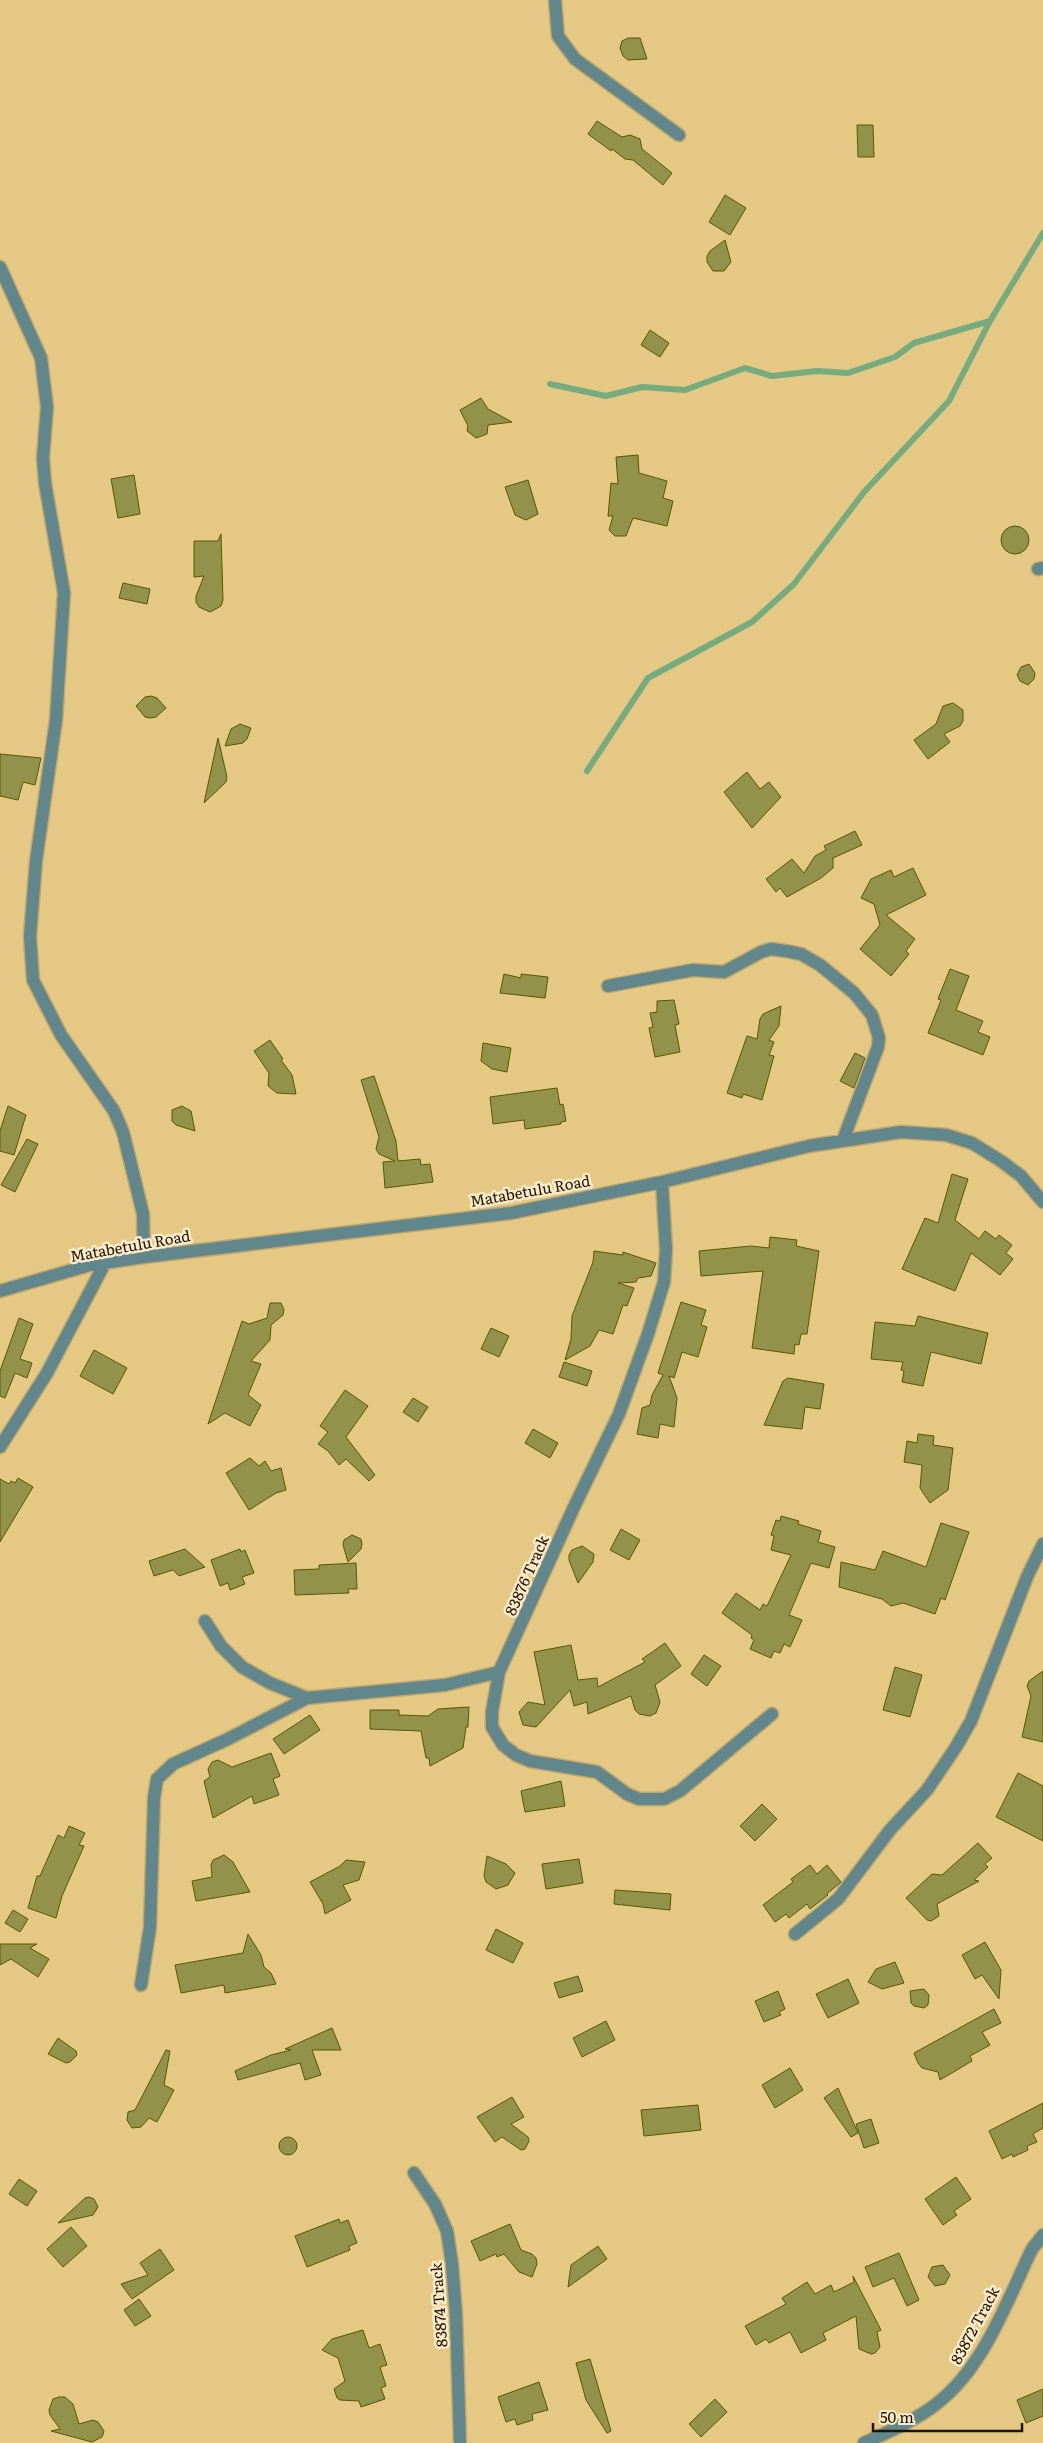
<svg xmlns="http://www.w3.org/2000/svg" width="1043" height="2443" font-family="Literata,serif">
  <rect width="100%" height="100%" fill="#e4c883"/>
  <g fill="none" stroke-linecap="round" stroke-linejoin="round">
    <path stroke="#75ab7e" stroke-width="6" d="M550,384L606,396L642,387L685,390L745,368L772,376L817,371L848,373L895,357L914,343L990,321
      M587,771L648,678L752,622L794,584L864,492L949,401L990,321L1043,233"/>
  </g>
  <path fill="#92924b" stroke="#585704" d="M628,38H640L647,59L628,60L623,56L620,48L622,41Z
    M597,121L622,137L630,135L640,139L642,149L672,173L663,185L633,160L625,159L612,149L611,151L588,134Z
    M857,125H873L874,157H858Z
    M725,195L746,208L730,235L709,222Z
    M725,240L731,262L724,271H713L707,262V256L710,251Z
    M650,330L669,343L660,357L641,345Z
    M481,398L488,409L512,422L488,425L487,434L476,438L467,431L468,426L460,410Z
    M638,455L639,473L667,481L663,498L673,501L667,526L633,518L626,536H615L609,530L613,516H608L611,483L618,484L616,457Z
    M134,475L140,514L118,518L111,479Z
    M528,480L538,514L526,520L515,515L505,487Z
    M1001 540a14 14 0 1 1 28 0a14 14 0 1 1-28 0Z
    M221,534L223,600L221,606L210,612L199,607L196,602V596L204,576L194,577V541H218Z
    M123,583L150,589L147,604L119,598Z
    M1029,664L1035,673L1034,679L1028,685L1020,681L1017,675L1021,667Z
    M151,696L157,698L166,708L156,717L150,718L145,717L136,706L145,697Z
    M953,703L963,710V721L960,726L944,734L950,742L928,759L914,740L936,724L943,706Z
    M240,724L251,728L247,739L243,743L225,746L231,729Z
    M218,738L227,777L226,782L204,803Z
    M0,754L41,758L35,785L23,782L18,800L0,796Z
    M747,772L760,789L769,782L781,797L752,828L724,792Z
    M855,831L862,845L833,858V868L821,878L787,897L780,888L776,892L766,879L792,859L804,873L815,856L826,850L824,846Z
    M913,868L926,895L886,915L915,939L906,951L909,954L891,976L860,949L880,925L874,904L861,898L871,879L891,870L894,877Z
    M950,969L969,976L956,1010L983,1021L978,1032L990,1037L983,1055L928,1033L941,1000L938,999Z
    M504,974L521,978V974L548,977L545,998L500,993Z
    M674,1000L679,1024L675,1025L680,1052L655,1057L649,1028L653,1027L650,1013L657,1012V1001Z
    M781,1006L779,1026L769,1040L774,1042L769,1055L774,1056L762,1100L743,1094L742,1098L727,1093L747,1036L757,1039L760,1019L763,1014Z
    M270,1040L283,1059L281,1060L292,1075L296,1094L277,1093L268,1086L269,1073L254,1051Z
    M483,1043L511,1048L507,1072L492,1069L481,1061Z
    M855,1053L865,1058L854,1088L840,1081Z
    M374,1076L396,1141L398,1161L420,1159L421,1165L430,1164L433,1182L385,1188L383,1162L395,1161L379,1154L376,1149L379,1137L361,1080Z
    M557,1088L560,1105L563,1104L566,1121L561,1122V1124L525,1129L524,1120L493,1124L490,1097Z
    M8,1106L26,1115L14,1155L0,1151V1131Z
    M182,1106L191,1111L195,1131L176,1125L172,1121V1110Z
    M27,1139L38,1144L15,1192L1,1185Z
    M952,1174L968,1179L955,1220L979,1239L985,1231L996,1239L999,1235L1012,1245L1006,1253L1013,1259L1000,1275L971,1253L955,1291L902,1269L925,1218L938,1223Z
    M770,1237L797,1240L796,1246L819,1251L807,1334H801L799,1345L795,1344L794,1354L752,1348L763,1271L701,1276L699,1251L751,1246L769,1248Z
    M594,1251L623,1255V1252L656,1263L651,1276L638,1278L636,1282L618,1283L634,1288L627,1306L623,1305L613,1334L599,1330L590,1346L565,1360L571,1339L572,1316L593,1262Z
    M681,1302L706,1310L701,1325L707,1327L698,1357L682,1352L674,1378L669,1376L677,1398L674,1427L660,1424L658,1438L637,1434L642,1408L650,1405L652,1395L663,1375L658,1373Z
    M270,1303H281L284,1310L283,1315L271,1325L270,1340L251,1361L261,1364L248,1395L261,1405L250,1426L225,1413L208,1424L242,1321L249,1324L267,1318Z
    M918,1316L988,1333L981,1364L931,1352L923,1386L902,1382L904,1371L901,1370L903,1362L871,1359L875,1322L915,1326Z
    M19,1318L33,1324L20,1359L32,1363L27,1378L15,1373L5,1398L0,1396V1371Z
    M491,1328L509,1336L499,1357L481,1349Z
    M94,1350L127,1368L113,1394L80,1376Z
    M564,1362L592,1371L587,1386L559,1377Z
    M788,1378L824,1384L820,1409L805,1407L802,1429L764,1425L783,1381Z
    M345,1390L368,1406L346,1437L375,1475L369,1481L346,1459L339,1465L328,1451L318,1444L328,1432L320,1426Z
    M413,1398L428,1407L418,1422L403,1412Z
    M533,1429L558,1443L550,1458L525,1443Z
    M918,1434L934,1436L933,1445L953,1448L948,1490L930,1503L920,1488L922,1465L904,1462L907,1441L917,1443Z
    M250,1458L259,1466L265,1461L271,1471L281,1468L286,1490L276,1493L249,1510L226,1473Z
    M18,1478L33,1487L0,1542V1479L9,1484L11,1481L15,1483Z
    M781,1516L799,1521L798,1524L821,1531L818,1542L835,1547L829,1568L811,1563L789,1615L802,1620L790,1647L784,1644L780,1653L774,1651L771,1658L750,1649L754,1640L751,1638L752,1635L722,1613L736,1593L760,1610L763,1604L767,1606L791,1555L771,1550L774,1536L771,1535L776,1520L780,1521Z
    M941,1523L969,1532L945,1600L941,1598L935,1614L903,1603L891,1606L882,1599L839,1587L841,1562L875,1570L883,1551L926,1567Z
    M621,1529L640,1540L629,1560L610,1550Z
    M352,1535L361,1539L362,1544L361,1549L348,1562L343,1545L344,1540Z
    M582,1546L594,1554L593,1562L578,1583L569,1560V1555L572,1550Z
    M185,1549L205,1567L179,1576L173,1570L154,1576L149,1561Z
    M240,1549L241,1552L245,1550L254,1573L242,1577L245,1584L230,1590L228,1583L220,1586L211,1560Z
    M356,1563L357,1589H348L349,1593L295,1595L294,1570L319,1569V1565Z
    M665,1643L681,1666L655,1685L660,1702L656,1713L650,1716L639,1714L635,1710L631,1696L588,1714L587,1702L574,1706L570,1690L536,1727L523,1725L519,1712L528,1702L545,1705L534,1652L571,1645L578,1680L597,1678L598,1687L645,1662L642,1659Z
    M704,1655L721,1666L707,1686L691,1674Z
    M895,1667L922,1675L910,1717L883,1710Z
    M1043,1671V1742L1022,1737L1031,1696L1027,1686L1029,1681Z
    M469,1707L468,1727H466L463,1748L430,1766L429,1758H426L421,1731L370,1729V1710H399V1715L428,1716L438,1709Z
    M310,1715L320,1730L284,1754L273,1739Z
    M271,1753L280,1776L273,1779L279,1795L254,1804L252,1796L213,1818L204,1781L210,1777L208,1769L212,1762L218,1760L232,1767Z
    M1018,1773L1043,1786V1841L996,1817Z
    M561,1781L565,1806L525,1812L521,1791Z
    M762,1804L777,1819L755,1841L740,1826Z
    M69,1826L85,1833L79,1845L84,1846L62,1896L56,1918L28,1908L37,1876H40L58,1835L64,1838Z
    M978,1843L992,1858L985,1864L988,1867L974,1880L979,1881L937,1904L939,1916L931,1921L927,1920L906,1898L932,1874L942,1875Z
    M224,1855L233,1862L250,1892L196,1901L192,1881L212,1877L211,1865L213,1860Z
    M487,1856L506,1864L515,1873L508,1885L496,1889L486,1882L484,1876Z
    M579,1859L583,1883L546,1889L542,1864Z
    M346,1860L365,1862L359,1880L343,1885L351,1900L325,1914L323,1904L310,1882L340,1866Z
    M810,1865L817,1874L827,1865L841,1882L827,1894L828,1895L810,1909L807,1904L789,1918L786,1914L775,1922L763,1905L793,1882L791,1879Z
    M615,1890L671,1894L670,1910L614,1904Z
    M13,1910L28,1919L20,1932L5,1923Z
    M496,1929L523,1943L513,1963L486,1950Z
    M248,1934L261,1955L264,1967L271,1973L276,1984L225,1993L224,1985L181,1993L175,1965L243,1953Z
    M985,1942L1001,1970L999,1999L982,1975L975,1979L962,1955Z
    M0,1944H37L30,1948L49,1959L38,1977L11,1959L0,1965Z
    M895,1962L904,1983L882,1989L868,1982L876,1969Z
    M578,1976L583,1991L559,1998L554,1983Z
    M848,1979L859,2003L828,2018L816,1994Z
    M924,1989L929,1995L928,2005L924,2008L914,2006L911,2003L910,1991Z
    M778,1991L785,2009L779,2012L781,2015L764,2022L755,2001Z
    M994,2009L1001,2023L982,2032L990,2045L970,2056L972,2061L940,2080L938,2072L922,2068L918,2063L914,2053Z
    M606,2021L615,2040L582,2057L573,2038Z
    M332,2028L341,2050H312L321,2075L305,2080L300,2063L238,2080L235,2071L271,2055L291,2050L285,2049Z
    M58,2038L76,2051L77,2055L70,2062L66,2063L48,2054Z
    M166,2050L170,2051L164,2085L174,2090L157,2122L149,2118L141,2127L132,2128L127,2120L128,2112L135,2110Z
    M790,2068L803,2090L775,2108L762,2085Z
    M838,2088L858,2133L851,2137L824,2098Z
    M512,2097L524,2117L511,2124L528,2137L529,2141L525,2149L521,2150L502,2137L495,2142L477,2117Z
    M1043,2103V2128L1033,2134L1037,2142L1027,2146L1028,2150L1013,2157L1012,2154L1002,2159L989,2131Z
    M698,2105L701,2130L644,2136L641,2110Z
    M871,2119L879,2143L864,2148L856,2124Z
    M279 2146a9 9 0 1 1 18 0a9 9 0 1 1-18 0Z
    M956,2177L971,2199L954,2211L957,2215L943,2225L925,2199Z
    M19,2179L37,2191L27,2206L9,2194Z
    M89,2197L94,2199L98,2207L93,2215L58,2223L85,2198Z
    M339,2219L340,2223L348,2220L357,2243L349,2246L350,2250L307,2267L295,2236Z
    M510,2224L521,2250L532,2254L536,2258L537,2264L532,2277L519,2272L504,2254L497,2257L496,2254L480,2261L471,2241Z
    M71,2227L87,2246L63,2267L47,2249Z
    M598,2246L607,2259L568,2287L571,2265Z
    M160,2249L174,2270L132,2299L121,2284L148,2275L140,2263Z
    M899,2253L919,2300L907,2306L894,2278L873,2287L865,2267Z
    M943,2265L950,2275L945,2284L935,2286L928,2277L932,2267Z
    M853,2276L881,2330L877,2332L880,2347L875,2353L871,2354L859,2349L856,2316L823,2333L826,2340L801,2353L790,2332L769,2343L766,2339L756,2345L745,2326L786,2304L782,2298L807,2282L815,2294L831,2285L834,2292L854,2282Z
    M139,2299L151,2316L135,2326L124,2310Z
    M363,2330L369,2348L380,2344L387,2365L380,2367L386,2386L381,2388L385,2399L361,2407L359,2401L340,2400L337,2398L334,2389L345,2381L338,2358L322,2350L332,2339Z
    M590,2359L611,2431L607,2433L586,2400L576,2363Z
    M539,2382L548,2410L532,2414L533,2420L517,2425L515,2419L506,2422L498,2397Z
    M1043,2389V2416L1026,2423L1017,2400Z
    M59,2397H65L73,2404L79,2424L93,2420L98,2422L104,2431L102,2437L92,2442L51,2431L60,2429L50,2415L49,2410L53,2399Z
    M715,2399L727,2412L701,2437L689,2424Z"/>
  <g fill="none" stroke-linecap="round" stroke-linejoin="round">
    <defs>
      <path id="minor" d="M555,0L558,36L575,59L679,135
        M0,267L41,358L47,407L43,458L45,483L64,593L56,720L36,861L30,936L33,980L61,1035L114,1111L123,1132L143,1214L144,1257
        M1038,569L1043,568
        M608,986L693,970L724,972L761,952L771,949L786,951L801,954L820,965L854,993L872,1015L879,1038L878,1047L843,1140
        M662,1182L666,1250L664,1282L648,1334L619,1414L574,1507L499,1672L492,1712V1727L503,1745L516,1755L530,1761L597,1772L627,1794L639,1799H664L680,1791L772,1714
        M0,1291L90,1265L144,1257L511,1213L662,1182L809,1146L901,1132L946,1135L972,1143L1001,1161L1021,1176L1043,1202
        M0,1447L47,1373L105,1263
        M205,1621L221,1646L242,1667L270,1683L307,1698L445,1685L499,1672
        M795,1934L838,1899L890,1830L927,1790L956,1747L971,1721L1027,1577L1043,1544
        M141,1985L150,1927L154,1798L157,1779L173,1764L228,1739L307,1698
        M414,2173L435,2204L447,2231L452,2264L456,2314L460,2443
        M864,2443C888,2432 914,2421 935,2405C984,2368 1006,2303 1032,2249L1043,2235"/>
    </defs>
    <use href="#minor" stroke="#c0a76b" stroke-width="15"/>
    <use href="#minor" stroke="#61868c" stroke-width="12"/>
  </g>
  <g text-anchor="middle" dominant-baseline="central" stroke-width="5" stroke-linejoin="round" paint-order="stroke">
    <g font-size="15" fill="#1e1300" stroke="#f9ebc9">
      <text transform="translate(530 1190) rotate(-10)">Matabetulu Road</text>
      <text transform="translate(130 1245) rotate(-10)">Matabetulu Road</text>
      <text transform="translate(526 1575) rotate(-66)">83876 Track</text>
      <text transform="translate(438 2305) rotate(-94)">83874 Track</text>
      <text transform="translate(974 2325) rotate(-62)">83872 Track</text>
    </g>
  </g>
  <path d="M873 2423v8h149v-8" fill="none" stroke="#1e1300" stroke-width="2.5"/>
  <text x="880" y="2423" font-size="15" fill="#1e1300" stroke="#f9ebc9" stroke-width="4" paint-order="stroke">50 m</text>
</svg>
